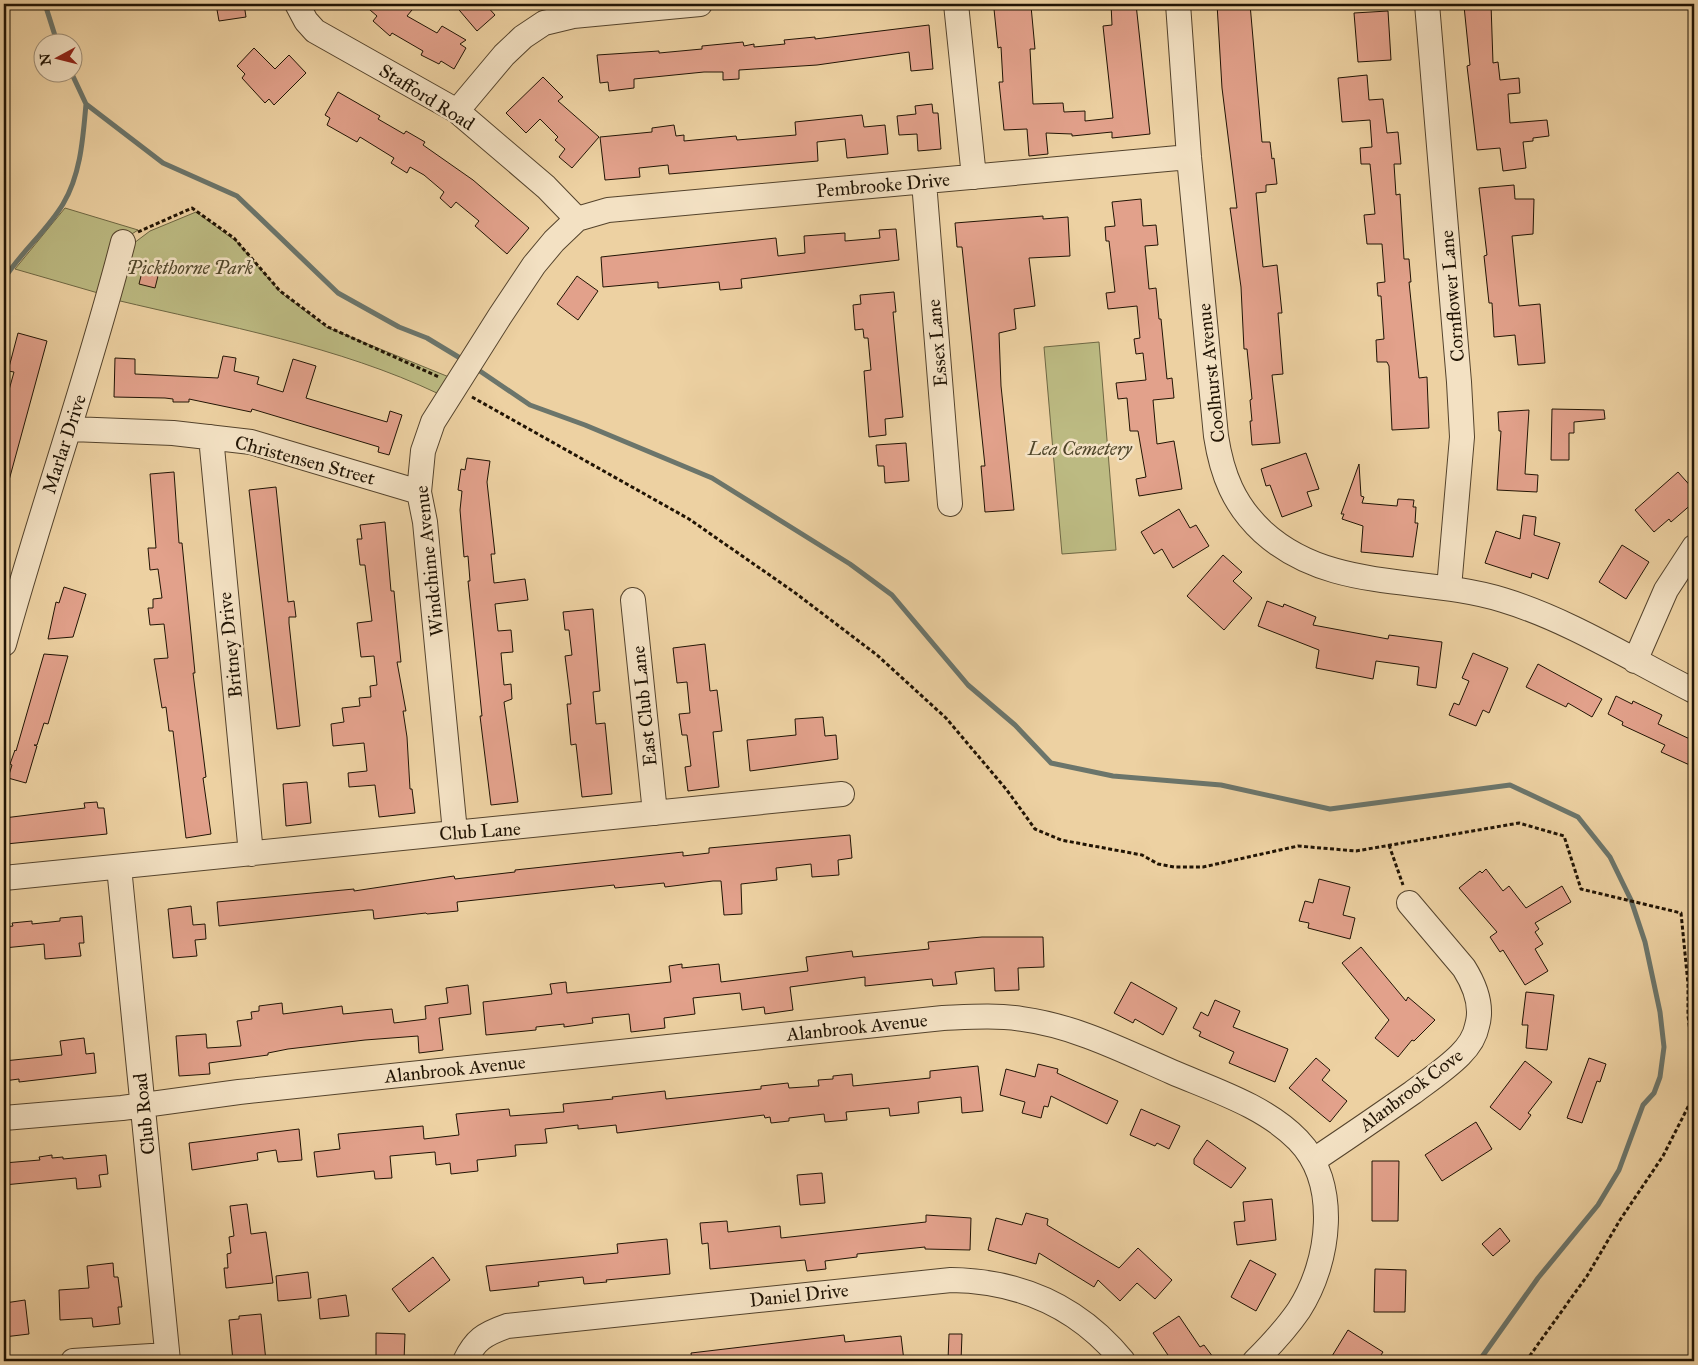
<svg xmlns="http://www.w3.org/2000/svg" width="1698" height="1365" font-family="'IM FELL Great Primer',serif">
  <rect width="100%" height="100%" fill="#edd1a2"/>
  <filter id="stains"><feTurbulence type="fractalNoise" baseFrequency=".004" numOctaves="4"/><feColorMatrix values="0 0 0 0 .2 0 0 0 0 .09 0 0 0 0 .02 0 0 0 .5 -.17"/></filter>
  <radialGradient id="worn" r=".72"><stop offset=".6" stop-color="#630" stop-opacity="0"/><stop offset="1" stop-color="#630" stop-opacity=".3"/></radialGradient>
  <path fill="#bcba82" stroke="#6e6743" d="M65,208L138,230L118,243L105,295L15,269Z
    M196,212L237,242L280,292L326,327L449,377L439,394C338,346 225,326 116,300L130,246L150,231Z
    M1099,342L1116,550L1062,554L1044,347Z"/>
  <g fill="none" stroke-linecap="round" stroke-linejoin="round">
    <path stroke="#6b756b" stroke-width="5" d="M45,4L57,42
      M71,72L86,104L163,163L237,196L338,293L399,327L427,338L465,361
      M4,279C21,252 47,231 63,204C81,174 83,137 86,104
      M474,367L530,405L585,425L712,478L850,564L892,595L968,685L1015,725L1051,763L1113,776L1221,785L1330,809L1510,785L1578,817L1610,857L1631,900L1645,942L1660,1012L1664,1047L1660,1077L1654,1093L1643,1105L1619,1170L1598,1205L1538,1278L1479,1361"/>
  </g>
  <path fill="#e2a18b" stroke="#211404" d="M216,4H244L246,17L219,21Z
    M363,4H417L407,16L437,33L442,26L466,40L460,44L466,48L454,69L441,61L439,64L421,55L423,51L392,33L390,36L373,21L377,16Z
    M454,4H485L495,15L477,31Z
    M1111,4H1136L1150,134L1112,138V132L1072,136V134L1046,133L1048,154L1029,156L1027,129L1004,130L999,82H1003L1001,47L998,48L994,9L1031,6L1035,49H1030L1033,104L1063,103L1064,112L1085,111V121L1113,118L1103,26L1112,25Z
    M1217,4H1250L1262,142H1270L1272,159L1274,158L1277,184L1266,185V192L1256,193L1263,267L1277,265L1282,313H1278L1283,374L1272,375L1280,443L1252,445L1250,421H1252L1250,400L1252,399L1247,349H1244L1241,287L1230,208H1237L1222,88Z
    M1491,4L1493,63L1498,62L1500,80L1519,78L1520,93L1508,94L1510,123L1547,120L1549,136L1533,138V141L1523,142L1526,168L1503,171L1500,148L1477,150L1467,66L1470,65L1464,6Z
    M1388,11L1391,60L1358,62L1354,13Z
    M929,25L933,69L911,71L909,52L817,65L739,70V79L723,80V72H704L634,79V88L609,91L608,82L600,83L597,55L659,51V53L702,49V46L743,42L744,46L754,44V47L785,44L784,40L815,37V39Z
    M254,48L275,69L289,55L306,73L274,105L269,99L265,103L242,78L245,74L237,66Z
    M1367,75L1369,100L1383,99L1387,133L1398,132L1401,164H1394L1396,195L1400,194L1404,259H1409L1411,282H1409L1419,378L1427,377L1429,428L1392,430L1389,366L1387,362H1377L1376,340L1384,339L1381,296H1378L1377,283L1385,282L1382,244H1367L1364,215L1375,214L1370,164H1361L1360,148L1372,147L1370,120L1342,122L1338,78Z
    M543,77L563,97L558,101L599,137L572,168L559,157L565,149L555,140L558,137L540,119L526,133L506,113Z
    M338,92L380,116L378,119L404,134L406,131L425,142L423,145L473,180L529,228L507,254L475,226L479,221L456,202L451,208L440,198L444,192L424,175L410,167L407,173L391,163L394,158L360,137L357,142L327,125L330,118L325,115Z
    M932,104L933,113H938L941,149L918,151L917,134L899,135L897,116L916,114L915,106Z
    M862,115L864,127L885,125L888,154L847,158L845,139L817,142L818,161L669,174L668,165L639,168L640,177L605,180L600,137L652,132V128L674,125L676,136L684,135V141L736,136L737,140L796,135L795,122Z
    M1514,185L1515,199H1534L1533,234L1512,236L1519,306L1540,304L1545,363L1518,365L1515,335L1494,337L1492,303H1489L1484,256L1487,255L1479,188Z
    M1141,199L1143,226L1156,225L1158,245L1145,246L1149,289L1156,288L1159,319H1161L1167,379L1172,378L1174,398L1153,400L1157,444L1174,441L1182,489L1139,496L1136,479L1146,477L1138,431H1130L1127,398L1118,399L1116,383L1146,380L1143,353L1136,354L1134,339L1140,338L1137,306L1108,309L1106,293L1115,292L1109,241H1106L1105,227L1115,226L1112,202Z
    M1043,216V219L1068,217L1070,256L1029,258L1035,306L1014,309L1016,329L999,333L1001,386L1014,510L985,512L981,466H985L962,247H957L955,223Z
    M896,229L899,260L741,279L742,288L720,290L719,282L658,288V282L603,287L601,257L776,238L778,256L805,253L804,236L845,233V241L880,238L879,230Z
    M143,268L159,272L155,288L139,284Z
    M577,276L598,291L578,320L557,304Z
    M894,292L896,312H893L903,417L885,419L886,435L869,437L864,371L871,370L868,338H864L863,329L855,330L853,305L861,304L860,295Z
    M18,333L47,341L8,484H4V408L14,372L8,371Z
    M223,356L236,358L234,371L259,377L257,384L283,392L293,359L316,366L306,398L387,422L390,411L402,415L389,455L378,452L379,447L252,409L251,412L189,399V402H173V399L165,398L114,397L115,358L135,359V374L218,378Z
    M1552,409L1604,410L1605,419L1574,422V433H1569V460H1551Z
    M1529,410L1525,474L1538,475L1537,492L1497,490L1501,431H1499L1498,412Z
    M906,443L909,481L885,483L884,466H878L876,445Z
    M1306,453L1319,489L1307,492L1312,506L1282,517L1270,485L1266,486L1261,469Z
    M467,458L490,461L487,482L495,554H491L494,583L525,579L528,600L495,604L498,631L511,630L513,652L501,653L504,685L511,684L512,699L504,702L518,802L491,805L480,716H482L468,581H470L468,556L464,557L460,510L462,491L458,490L461,469L465,470Z
    M1359,464L1361,496L1364,497L1362,503L1397,506L1398,499L1414,500L1413,507H1416L1415,523H1418L1413,557L1361,552L1363,526L1342,519L1344,514H1341Z
    M174,472L179,543H182L195,673H193L206,777L203,778L211,834L186,838L173,731H169L166,707L162,708L154,659L168,658L164,624L150,625L148,608H153V599L162,598L158,569L150,570L148,548H156L150,474Z
    M1678,472L1694,490V502L1671,522L1669,519L1654,532L1635,510Z
    M276,487L288,602L294,601L296,617H289V623L300,726L277,729L249,490Z
    M1179,509L1190,528L1196,525L1209,546L1173,568L1162,549L1154,554L1141,532Z
    M1523,515L1536,517L1534,535L1560,543L1548,579L1532,573L1531,578L1485,563L1496,531L1520,539Z
    M385,522L391,591H394L396,612L401,662H397L406,711H403L407,737L410,789H412L415,813L379,817L375,785L349,787L348,773L367,771L364,743L333,746L331,724L344,722L342,708L360,706L359,698L371,697L370,686L377,685L374,656L361,657L357,623L372,621L365,565H360L357,539H362L360,525Z
    M1622,545L1649,562L1626,599L1599,582Z
    M1223,555L1242,572L1233,581L1252,598L1224,630L1187,596Z
    M64,587L86,594L73,637L48,639L56,602L59,603Z
    M1267,601L1283,607L1284,604L1316,617L1313,625L1388,639L1389,635L1442,642L1436,688L1417,685L1419,667L1376,661L1373,679L1316,668L1319,650L1258,626Z
    M593,609L600,691L593,692L596,724L605,723L612,794L582,797L576,744L571,745L567,704H571L565,656L572,655L569,630H565L563,612Z
    M705,644L710,691L717,690L722,731L713,732L719,787L688,791L685,767L691,766L687,735H682L679,714L690,713L687,682L677,683L673,648Z
    M1473,653L1508,668L1489,713L1483,710L1476,726L1449,715L1454,703L1459,705L1469,681L1462,678Z
    M44,654L68,656L48,724L44,723L37,745H34L37,746L26,783L8,778L12,765L10,764L15,750L16,751Z
    M1538,664L1602,699L1592,717L1568,703L1566,707L1526,687Z
    M1616,696L1632,704L1633,701L1662,715L1658,724L1694,741V767L1661,752L1665,745L1622,725L1623,722L1608,714Z
    M823,717L825,736L836,735L838,759L750,771L747,740L796,735L795,719Z
    M307,782L311,823L286,826L283,784Z
    M97,802L98,808H104L107,834L6,844L4,818L85,808L84,803Z
    M850,835L852,858L838,860L839,875L812,877L811,864L776,868L777,880L741,884L742,914L724,915L721,881H713L665,887L664,883L615,888L614,885L457,902L458,911L427,914L426,913L374,919L373,910H368L219,926L217,902L354,889V891L454,876L455,879L515,872V870L683,852V856L709,853V848Z
    M1486,869L1503,891L1509,886L1526,908L1562,886L1571,902L1535,923L1539,929L1535,932L1543,944L1535,949L1548,971L1525,985L1503,950L1500,952L1490,937L1497,932L1459,888L1480,871L1482,873Z
    M1319,879L1350,887L1343,915L1355,918L1350,939L1308,928L1309,923L1299,921L1305,901L1313,903Z
    M191,906L193,925L205,924L206,939L195,940L197,956L173,958L168,909Z
    M82,916L84,943H79L81,956L45,959L44,944L4,948V927L13,926L12,923L32,921V924L60,921V918Z
    M982,937H1043L1044,967L1018,968L1019,990L995,991L994,968L955,972L957,984L933,986L932,979L865,986V977L790,987L793,1010L765,1014L764,1007L742,1010L740,993L693,998L695,1014L664,1018L665,1028L631,1032L629,1014L592,1018L593,1023L564,1027V1024L536,1027V1030L486,1035L483,1002L552,994L550,984L566,982L567,993L671,982L669,966L682,964V968L719,964L721,982L808,971L806,957L852,951L853,957L929,949L928,942Z
    M1361,947L1406,1001L1408,997L1435,1020L1414,1041L1412,1040L1398,1057L1375,1038L1389,1020L1342,963Z
    M1131,982L1177,1008L1163,1035L1135,1019L1133,1023L1114,1013Z
    M468,985L471,1014L439,1018L443,1050L419,1053L418,1036L365,1040L288,1049L268,1053V1055L209,1063L210,1074L179,1076L176,1036L206,1034L207,1048L241,1046L237,1021L252,1019L251,1012L259,1011V1006L282,1003L283,1014L342,1006L343,1014L392,1009L394,1023L426,1019L425,1006L448,1003L446,988Z
    M1526,992L1554,995L1547,1050L1526,1048L1528,1025H1522Z
    M1215,1000L1240,1011L1233,1027L1288,1049L1275,1082L1229,1063L1234,1052L1199,1036L1201,1032L1193,1028L1201,1012L1208,1016Z
    M84,1038L86,1054L94,1053L96,1073L19,1082V1079L4,1081V1061L62,1055L60,1041Z
    M1316,1058L1330,1070L1322,1080L1347,1101L1330,1122L1289,1088Z
    M1589,1058L1606,1064L1600,1082L1597,1081L1582,1123L1567,1118Z
    M1525,1061L1552,1082L1528,1113L1531,1115L1520,1130L1490,1107Z
    M1038,1064L1058,1069L1057,1073L1118,1101L1107,1124L1051,1096L1048,1107L1044,1106L1041,1118L1022,1113L1025,1102L1000,1095L1006,1069L1035,1077Z
    M978,1066L983,1111L962,1113L961,1097L918,1102L919,1113L890,1116L889,1108L846,1112L847,1120L825,1122L824,1114L789,1118V1121L771,1123L770,1117L765,1118L764,1115L617,1133L616,1125L578,1129V1125L545,1129L547,1143L515,1145L516,1156L477,1160L478,1171L451,1174L450,1163L436,1165L435,1152L390,1156L392,1178L375,1179L374,1171L317,1177L314,1152L340,1149L338,1134L423,1126L424,1139L459,1135L456,1114L509,1109L510,1116L564,1112L563,1104L613,1099L612,1097L665,1091L666,1099L761,1089V1086L788,1083L789,1088L819,1086L818,1080L833,1079V1076L852,1074L853,1086L930,1078V1071Z
    M1141,1109L1180,1126L1169,1149L1157,1143L1155,1146L1130,1135Z
    M1476,1122L1492,1149L1442,1181L1425,1155Z
    M299,1129L302,1160L278,1162L276,1150L257,1153L258,1160L192,1170L189,1143Z
    M1207,1140L1246,1168L1231,1188L1194,1164V1159Z
    M52,1155V1158L63,1157V1159L106,1155L108,1174L99,1175L101,1187L77,1189L76,1178L4,1185V1163L40,1160L39,1157Z
    M1372,1161H1399L1398,1221H1372Z
    M822,1173L825,1203L800,1205L797,1175Z
    M1272,1199L1276,1240L1237,1245L1234,1222L1245,1221L1243,1202Z
    M247,1204L251,1234L266,1232L273,1283L226,1288L224,1268H228L227,1254L231,1253L229,1237L234,1236L230,1206Z
    M1026,1213L1048,1219L1047,1225L1119,1268L1138,1248L1172,1280L1155,1299L1137,1283L1120,1301L1098,1280L1094,1287L1039,1253L1036,1264L988,1250L996,1218L1022,1225Z
    M926,1215L971,1218L970,1250L925,1249V1247L857,1254V1257L825,1261L826,1269L807,1271L805,1260L710,1269L708,1243L702,1244L700,1223L727,1221L728,1232L780,1226L781,1238L926,1222Z
    M1500,1228L1510,1241L1493,1256L1482,1244Z
    M667,1239L670,1274L606,1280L607,1282L584,1284L583,1277L538,1282L539,1286L490,1291L486,1266L618,1253L617,1244Z
    M433,1257L450,1280L409,1312L392,1289Z
    M1250,1260L1276,1274L1256,1311L1231,1297Z
    M113,1263L114,1277H118L122,1307H118L120,1324L93,1327L92,1318L60,1320L59,1290L89,1288L87,1266Z
    M1375,1269L1406,1270L1405,1312H1374Z
    M308,1272L311,1298L278,1301L276,1276Z
    M346,1295L349,1316L320,1319L318,1299Z
    M25,1300L29,1334L4,1337V1316H7L5,1303Z
    M261,1314L266,1361H233L229,1320L239,1319V1316Z
    M1179,1316L1200,1347L1204,1345L1216,1361H1172L1153,1333Z
    M1348,1330L1383,1352L1377,1361H1329Z
    M376,1333L405,1334L404,1361H376Z
    M949,1334H962L961,1361L948,1360Z
    M844,1335L845,1342L901,1336L904,1361H692L691,1353Z"/>
  <g fill="none" stroke-linecap="round" stroke-linejoin="round">
    <defs>
      <path id="minor" d="M297,4L306,21L315,31L457,111L546,187L577,219
        M956,4L974,177
        M1178,4L1189,157L1216,436C1222,475 1234,505 1263,532C1330,593 1422,575 1503,600C1569,620 1632,660 1694,691
        M1427,4L1459,382L1462,437L1449,588
        M457,111L504,55L523,37L544,23L573,16L700,4
        M924,182L950,504
        M71,429L173,433L251,442L419,492
        M211,437L251,854
        M633,600L655,813
        M4,644C41,510 88,378 123,242
        M1635,661L1666,590L1694,547
        M455,832L425,522L419,492L423,451L433,422L500,316L534,265L554,241L577,219L608,210L1189,157
        M119,867L168,1361
        M4,878L842,794
        M4,1118L122,1108L239,1092L943,1018C969,1017 996,1015 1022,1019C1075,1026 1124,1051 1172,1072C1214,1090 1265,1106 1298,1140C1340,1183 1330,1262 1299,1310C1286,1329 1271,1345 1255,1361
        M1314,1160C1347,1138 1379,1116 1412,1093C1428,1081 1446,1069 1460,1055C1468,1047 1475,1037 1477,1026C1483,1006 1474,984 1464,968L1409,903
        M73,1361L167,1355
        M465,1361C475,1340 484,1334 507,1326L951,1280C1020,1281 1079,1307 1123,1361"/>
    </defs>
    <use href="#minor" stroke="#54432c" stroke-width="26"/>
    <path stroke="#211404" stroke-width="3" stroke-dasharray="4 2.5" stroke-linecap="butt" d="M138,232L192,208L234,238L280,291L328,327L439,377
      M472,397L689,519L794,592L877,655L946,718L1006,789L1035,829L1061,840L1142,855L1158,864L1174,867H1203L1298,846L1356,851L1519,823L1564,836L1581,889L1681,913L1688,984V1016L1694,1062L1693,1091L1689,1105L1663,1156L1620,1220L1587,1276L1526,1361
      M1389,845L1403,885"/>
    <use href="#minor" stroke="#f3e1c3" stroke-width="24"/>
  </g>
  <g text-anchor="middle" dominant-baseline="central" stroke-width="5" stroke-linejoin="round" paint-order="stroke">
    <g font-size="19" fill="#211404" stroke="#f3e1c3">
      <text transform="translate(427 97) rotate(32)">Stafford Road</text>
      <text transform="translate(883 185) rotate(-5)">Pembrooke Drive</text>
      <text transform="translate(1452 296) rotate(-95)">Cornflower Lane</text>
      <text transform="translate(937 343) rotate(-95)">Essex Lane</text>
      <text transform="translate(1211 373) rotate(-96)">Coolhurst Avenue</text>
      <text transform="translate(64 444) rotate(-72)">Marlar Drive</text>
      <text transform="translate(305 460) rotate(15)">Christensen Street</text>
      <text transform="translate(429 561) rotate(-96)">Windchime Avenue</text>
      <text transform="translate(230 645) rotate(-96)">Britney Drive</text>
      <text transform="translate(644 706) rotate(-96)">East Club Lane</text>
      <text transform="translate(480 831) rotate(-4)">Club Lane</text>
      <text transform="translate(857 1027) rotate(-6)">Alanbrook Avenue</text>
      <text transform="translate(455 1069) rotate(-6)">Alanbrook Avenue</text>
      <text transform="translate(1411 1090) rotate(-37)">Alanbrook Cove</text>
      <text transform="translate(144 1114) rotate(-96)">Club Road</text>
      <text transform="translate(799 1295) rotate(-6)">Daniel Drive</text>
    </g>
    <g font-size="19" font-style="italic" fill="#50462a" stroke="#f3e1c3">
      <text x="190" y="267">Pickthorne Park</text>
      <text x="1080" y="448">Lea Cemetery</text>
    </g>
  </g>
  <rect width="1698" height="1365" fill="none" stroke="#edd1a2" stroke-width="20"/>
  <rect x="5" y="5" width="1688" height="1355" fill="none" stroke="#211404" stroke-width="2.5"/>
  <rect x="10" y="10" width="1678" height="1345" fill="none" stroke="#211404"/>
  <g transform="translate(58 58) rotate(263)"><circle r="24" fill="#f3e1c3" stroke="#9f8f77"/>
  <path d="M0-4L9 19L0 12L-9 19Z" fill="#8f2418"/>
  <text y="-8" font-size="14" font-weight="bold" text-anchor="middle" fill="#211404">N</text>
  </g>
  <rect width="100%" height="100%" filter="url(#stains)"/>
  <rect width="100%" height="100%" fill="url(#worn)"/>
</svg>
